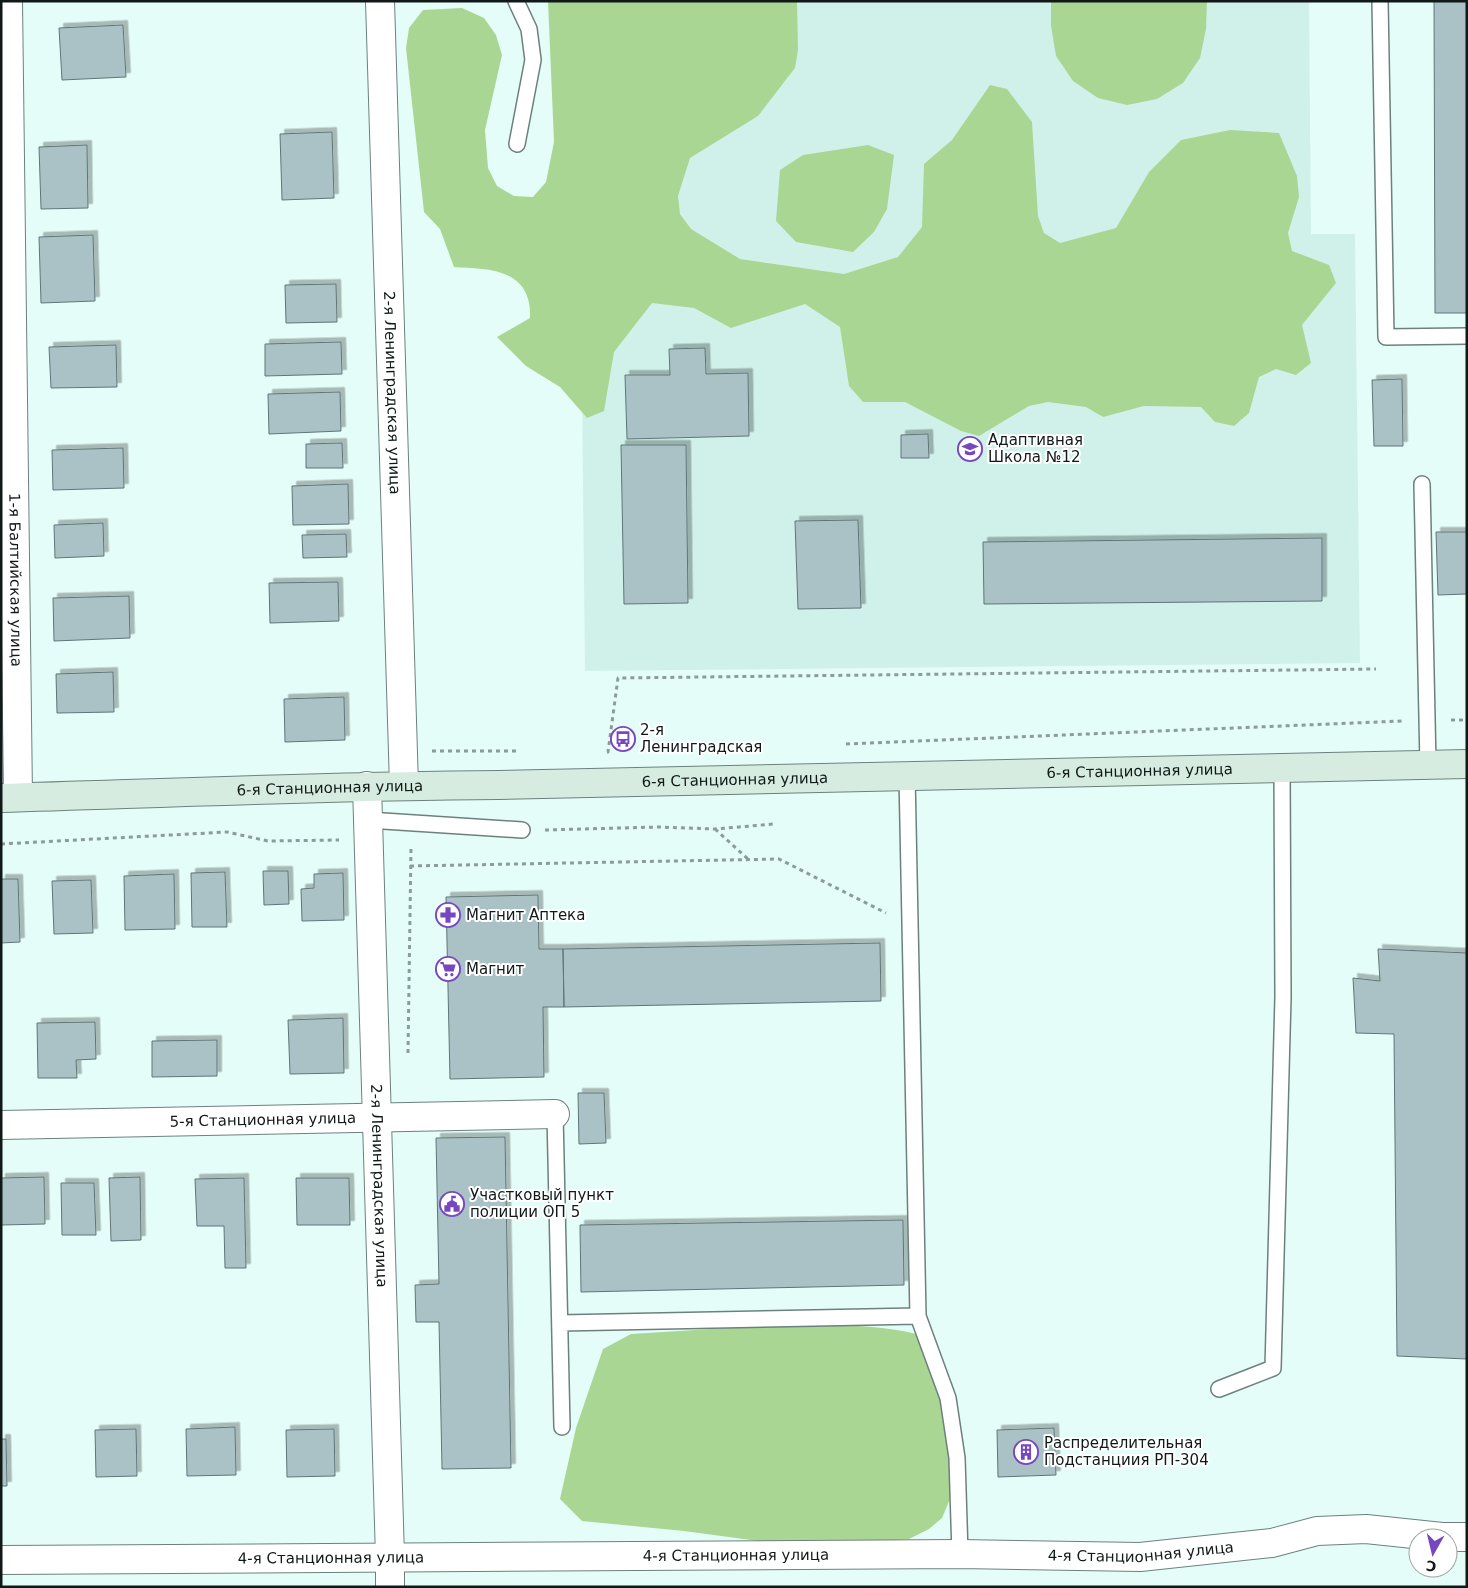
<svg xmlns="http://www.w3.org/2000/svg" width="1468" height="1588" font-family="'DejaVu Sans',sans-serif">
  <defs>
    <filter id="shadow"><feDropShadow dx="4.5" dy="-4.5" stdDeviation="0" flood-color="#0004"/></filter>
  </defs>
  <rect width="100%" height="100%" fill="#e5fdf8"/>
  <path fill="#d0f1ea" d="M777,1H1309L1311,234H1355L1360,663L585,671L578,16Z"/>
  <path fill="#aad693" d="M548,1H797L798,50L795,68L758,116L690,158L678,196L680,214L691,229L740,259L844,274L898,257L922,227L924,164L952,140L990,85L1007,89L1032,122L1038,216L1044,233L1060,243L1116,228L1149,172L1181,140L1230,130L1279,133L1297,176L1299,197L1288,233L1292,251L1329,265L1336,283L1302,325L1311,363L1296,375L1276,369L1259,377L1249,413L1234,426L1215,422L1201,407L1144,406L1103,417L1086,407L1048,402L1029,406L979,436L961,431L905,402H863L849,386L840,327L805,304L731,328L694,308L652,303L614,352L604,411L587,418L560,387L526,366L497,337L530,318C530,312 530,305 528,299C519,267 480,269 454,267L440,229L424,212L406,48L409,28L423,10L462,8L484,18L496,35L502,55L485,130L488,168L497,186L514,196L533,197L546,182L554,142Z
    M1051,1H1207L1206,29L1200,58L1183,83L1157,99L1127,105L1098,98L1073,81L1056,56L1051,26Z
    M868,145L894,155L887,209L874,232L853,252L796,242L776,221L780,170L803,155Z
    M759,1326C812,1326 865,1322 917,1334L928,1354L942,1399L947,1446L954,1481L950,1499L942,1518L929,1529L909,1539L803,1547L684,1531L582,1521L560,1499L576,1428L603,1349L631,1334Z"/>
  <path fill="#aac2c5" stroke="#607578" filter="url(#shadow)" d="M1434,1H1467V313H1435Z
    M123,25L126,77L62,80L59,28Z
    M332,132L334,198L282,200L280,134Z
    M87,145L88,208L41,209L39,147Z
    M93,235L95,301L41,303L39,237Z
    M336,284L337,322L286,323L285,285Z
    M341,342L342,374L265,376V344Z
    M116,345L117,387L51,388L49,347Z
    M705,348L706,374L748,373L749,436L627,439L625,375H670L669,349Z
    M1402,379L1403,446H1374L1372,380Z
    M340,392L341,431L269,434L268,394Z
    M928,434L929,458H901V435Z
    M342,443L343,468H306V444Z
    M621,445H686L688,603L624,604Z
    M123,448L124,488L53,490L52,450Z
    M348,484L349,524L293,525L292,486Z
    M858,520L861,608L798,609L795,521Z
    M103,523L104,556L55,558L54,525Z
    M1436,532H1467V594L1438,595Z
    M346,534L347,557L303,558L302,535Z
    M1322,538V601L984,604L983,542Z
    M338,582L339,621L270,623L269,583Z
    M129,596L130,638L54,641L53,598Z
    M113,672L114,712L57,713L56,674Z
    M344,697L345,740L285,742L284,699Z
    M263,871H288L289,904L264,905Z
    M225,872L227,927H192L191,873Z
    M343,873L344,920L302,921L301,889L314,888V874Z
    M174,874L175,929L125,930L124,876Z
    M1,879H18L20,942L1,943Z
    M91,880L93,933L54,934L52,881Z
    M538,895L539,949H563L564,1007H543L544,1077L450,1079L446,897Z
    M880,943L881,1001L564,1007L563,949Z
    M1378,949L1467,953V1359L1397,1356L1394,1034L1356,1033L1353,978L1380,981Z
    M343,1018L344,1073L290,1074L288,1020Z
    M95,1022L96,1059L76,1060L77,1078H38L37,1023Z
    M217,1040V1076L152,1077V1041Z
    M578,1093H604L606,1143L579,1144Z
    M505,1137L511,1468L442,1469L439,1322H416L415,1285L439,1284L436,1138Z
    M44,1177L45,1224L1,1225V1178Z
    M140,1177L141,1240L111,1241L109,1178Z
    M244,1178L246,1268H225L224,1226H197L195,1179Z
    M296,1178H349L350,1225H297Z
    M61,1183H94L96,1235H62Z
    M903,1220L904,1285L581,1292L580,1225Z
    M235,1427L236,1475L187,1476L186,1429Z
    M1054,1428L1056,1475L998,1477L997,1430Z
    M136,1429L137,1476L96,1477L95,1430Z
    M334,1429L335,1476L287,1477L286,1430Z
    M1,1439H6L7,1486H1Z"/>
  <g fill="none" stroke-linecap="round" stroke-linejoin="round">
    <defs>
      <path id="lane" d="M516,1L529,29L533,60L517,144
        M1380,1L1386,337L1467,336
        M1422,484L1428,765
        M907,775L918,1316L948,1398L957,1458L960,1554
        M368,820L522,830
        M555,1114L562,1427
        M560,1323L918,1316
        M1219,1389L1273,1368L1283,997L1282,768"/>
      <g id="street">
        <path id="s1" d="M8,1L18,797"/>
        <path id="s2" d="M380,1L404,786"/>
        <path id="s3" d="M367,786L390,1557V1587"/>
        <path id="s4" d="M1,1125L555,1114"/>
        <path id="s5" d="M1,1560L960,1554L1140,1557L1272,1543L1317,1531L1366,1529L1442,1537H1467"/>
      </g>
      <g id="secondary">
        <path id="s6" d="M1,798C167,793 333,786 499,785L1467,764"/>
      </g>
    </defs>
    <use href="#lane" stroke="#6c817d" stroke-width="18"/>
    <use href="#street" stroke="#6c817d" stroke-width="30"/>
    <use href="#secondary" stroke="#6c817d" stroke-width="30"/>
    <path stroke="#8b9c99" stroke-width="3" stroke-dasharray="4 4" stroke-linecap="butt" d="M1451,720H1467
      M846,744L1402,721
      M432,751H518
      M607,752H608L618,678L1376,669
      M715,829L748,859
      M545,830L658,827L715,829L774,824
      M1,844L227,832L268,841L339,840
      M410,866L779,859L886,913
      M408,1053L411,847"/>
    <use href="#lane" stroke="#fff" stroke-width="15"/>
    <use href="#street" stroke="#fff" stroke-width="28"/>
    <use href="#secondary" stroke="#d7ece0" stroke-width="28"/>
  </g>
  <defs>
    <symbol id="school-ring" viewBox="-11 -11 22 22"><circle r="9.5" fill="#fff" stroke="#7747bf" stroke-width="1.5"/><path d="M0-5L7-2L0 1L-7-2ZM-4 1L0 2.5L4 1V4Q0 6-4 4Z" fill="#7747bf"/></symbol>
    <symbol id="bus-ring" viewBox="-11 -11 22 22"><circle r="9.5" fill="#fff" stroke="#7747bf" stroke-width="1.5"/><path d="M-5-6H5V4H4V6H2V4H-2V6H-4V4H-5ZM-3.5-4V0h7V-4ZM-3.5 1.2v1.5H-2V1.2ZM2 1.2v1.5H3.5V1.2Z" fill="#7747bf"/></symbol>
    <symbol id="pharmacy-ring" viewBox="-11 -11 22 22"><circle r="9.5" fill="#fff" stroke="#7747bf" stroke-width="1.5"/><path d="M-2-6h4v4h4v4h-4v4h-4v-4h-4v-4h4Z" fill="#7747bf"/></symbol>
    <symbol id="supermarket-ring" viewBox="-11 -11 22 22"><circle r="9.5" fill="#fff" stroke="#7747bf" stroke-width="1.5"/><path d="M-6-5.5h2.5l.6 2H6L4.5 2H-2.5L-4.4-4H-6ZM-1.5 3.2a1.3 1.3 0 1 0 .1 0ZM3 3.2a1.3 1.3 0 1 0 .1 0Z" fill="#7747bf"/></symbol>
    <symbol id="civic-ring" viewBox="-11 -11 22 22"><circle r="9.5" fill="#fff" stroke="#7747bf" stroke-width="1.5"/><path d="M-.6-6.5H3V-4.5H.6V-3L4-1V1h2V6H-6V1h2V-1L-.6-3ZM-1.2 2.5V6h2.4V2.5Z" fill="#7747bf"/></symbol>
    <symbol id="building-ring" viewBox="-11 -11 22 22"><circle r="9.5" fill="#fff" stroke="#7747bf" stroke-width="1.5"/><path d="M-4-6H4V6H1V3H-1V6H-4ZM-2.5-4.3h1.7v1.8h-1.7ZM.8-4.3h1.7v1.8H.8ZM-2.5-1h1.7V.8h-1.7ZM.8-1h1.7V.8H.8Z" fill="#7747bf"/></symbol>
  </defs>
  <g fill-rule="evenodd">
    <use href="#school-ring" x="956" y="435" width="28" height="28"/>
    <use href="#bus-ring" x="609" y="725" width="28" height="28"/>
    <use href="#pharmacy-ring" x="434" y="901" width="28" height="28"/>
    <use href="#supermarket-ring" x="434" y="955" width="28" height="28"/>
    <use href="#civic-ring" x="438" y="1190" width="28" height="28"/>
    <use href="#building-ring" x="1012" y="1438" width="28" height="28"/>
  </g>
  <g text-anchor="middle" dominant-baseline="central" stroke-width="4" stroke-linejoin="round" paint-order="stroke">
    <g font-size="15" fill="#111918" stroke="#fff">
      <text stroke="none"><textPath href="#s2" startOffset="392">2-я Ленинградская улица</textPath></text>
      <text stroke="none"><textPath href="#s1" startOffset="579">1-я Балтийская улица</textPath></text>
      <text stroke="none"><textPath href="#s6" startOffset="1139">6-я Станционная улица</textPath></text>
      <text stroke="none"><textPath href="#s6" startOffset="734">6-я Станционная улица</textPath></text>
      <text stroke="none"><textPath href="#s6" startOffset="329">6-я Станционная улица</textPath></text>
      <text stroke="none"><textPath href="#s4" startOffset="262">5-я Станционная улица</textPath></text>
      <text stroke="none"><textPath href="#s3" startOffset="400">2-я Ленинградская улица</textPath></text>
      <text stroke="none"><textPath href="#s5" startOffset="1140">4-я Станционная улица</textPath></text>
      <text stroke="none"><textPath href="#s5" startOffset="735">4-я Станционная улица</textPath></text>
      <text stroke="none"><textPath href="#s5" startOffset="330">4-я Станционная улица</textPath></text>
    </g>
    <g font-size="15" fill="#111918" stroke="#fff" text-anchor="start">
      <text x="988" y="440">Адаптивная<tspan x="988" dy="17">Школа №12</tspan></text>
      <text x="640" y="730">2-я<tspan x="640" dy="17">Ленинградская</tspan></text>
      <text x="466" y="915">Магнит Аптека</text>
      <text x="466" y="969">Магнит</text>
      <text x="470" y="1195">Участковый пункт<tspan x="470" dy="17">полиции ОП 5</tspan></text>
      <text x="1044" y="1443">Распределительная<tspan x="1044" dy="17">Подстанциия РП-304</tspan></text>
    </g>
  </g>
  <rect width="1468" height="1588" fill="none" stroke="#111918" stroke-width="5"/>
  <g transform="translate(1433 1553) rotate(188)"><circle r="24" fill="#ffffff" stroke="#a0a3a3"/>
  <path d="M0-4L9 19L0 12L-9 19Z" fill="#7747bf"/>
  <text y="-8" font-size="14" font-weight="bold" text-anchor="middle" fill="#111918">С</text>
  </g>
</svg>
